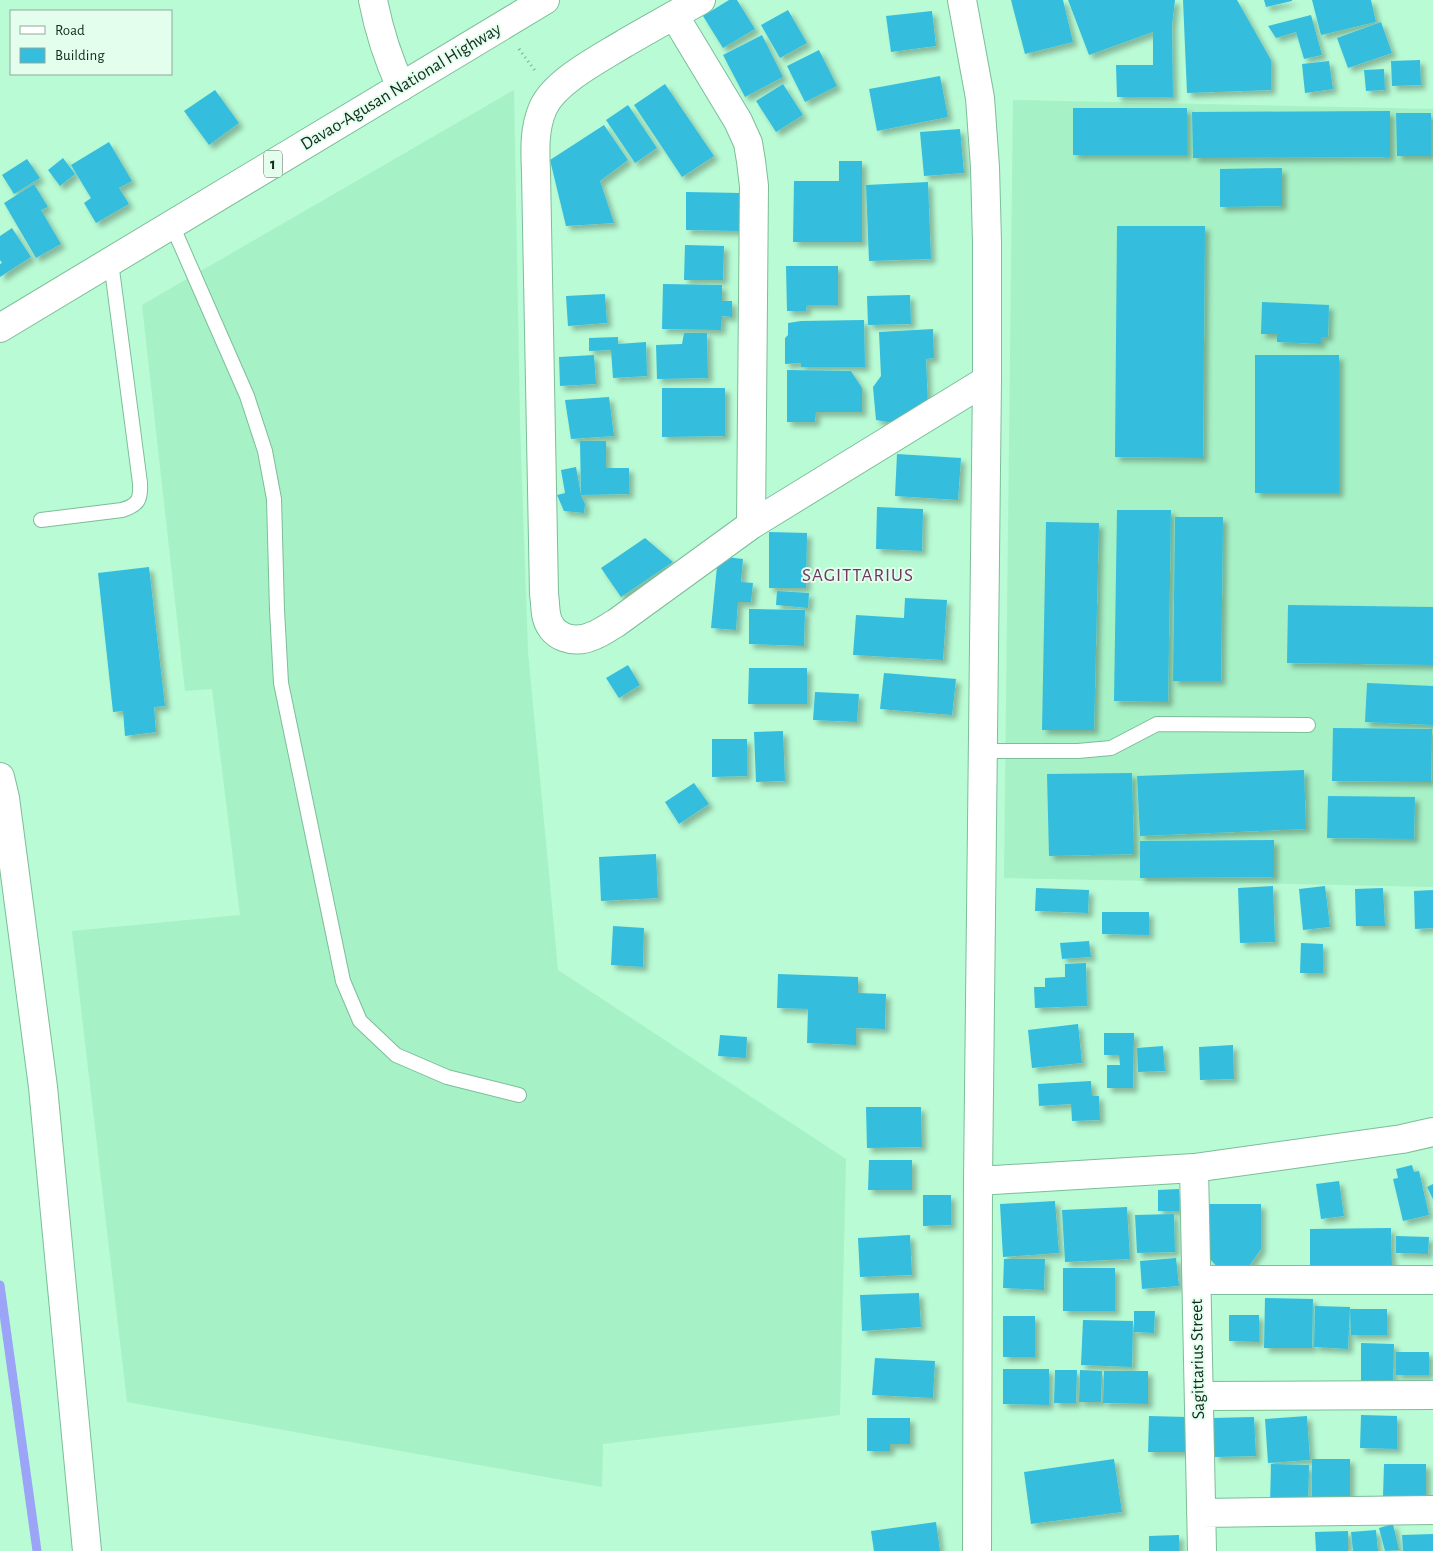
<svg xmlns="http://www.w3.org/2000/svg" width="1433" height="1551" font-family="'Alegreya Sans',sans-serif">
  <defs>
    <filter id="shadow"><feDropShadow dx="4.5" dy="4.5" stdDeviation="2.5" flood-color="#0004"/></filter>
  </defs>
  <rect width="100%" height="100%" fill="#b8fbd4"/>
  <path fill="#a6f1c6" d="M514,90L520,425L528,652L558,970L846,1159L840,1415L603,1444L602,1487L127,1402L72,931L240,915L212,689L185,691L142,305Z
    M1013,100L1433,109V887L1004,878Z"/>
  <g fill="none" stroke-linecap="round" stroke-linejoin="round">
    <path stroke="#9ba4f7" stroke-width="9" d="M0,1285L37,1551"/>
  </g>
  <path fill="#35bdde" filter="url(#shadow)" d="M729,0H737L755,29L723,48L703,16Z
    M1011,0H1063L1073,42L1025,54Z
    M1068,0H1175L1172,25L1173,97H1117L1116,65H1153V32L1089,55Z
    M1183,0H1237L1271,60V90L1187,93Z
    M1264,0H1292V1L1266,7Z
    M1312,0H1371L1376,22L1321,35Z
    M788,10L807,43L780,58L761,25Z
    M932,11L936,46L891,52L886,16Z
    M1311,15L1322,55L1304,59L1296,32L1276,38L1268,26Z
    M1381,22L1392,53L1348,68L1337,38Z
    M762,35L783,77L745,97L723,55Z
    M819,50L837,86L805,102L787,66Z
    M1420,60L1421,85L1392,86L1391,61Z
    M1329,61L1333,89L1305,93L1302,64Z
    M1384,69L1385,90L1366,91L1364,70Z
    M940,76L948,117L877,131L869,89Z
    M665,84L714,156L682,177L634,105Z
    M783,84L803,115L776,132L756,101Z
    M215,90L239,123L209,145L184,111Z
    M628,105L657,148L635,163L606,120Z
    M1073,108H1187V155H1073Z
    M1390,111V157L1193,158L1192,112Z
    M1396,113H1431V156H1397Z
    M604,125L628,160L600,181L614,223L566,226L550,160Z
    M960,129L964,173L924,176L920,132Z
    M109,142L132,181L119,188L129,204L96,223L84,203L91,198L71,165Z
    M63,158L75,174L60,186L48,170Z
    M27,159L40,178L14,194L2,175Z
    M839,161H862V242H793L794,181H839Z
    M1282,168V206L1220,207V169Z
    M928,182L931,259L869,261L866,185Z
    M34,184L48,207L41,210L61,244L36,258L4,203Z
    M686,192L741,193L740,231L686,230Z
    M1117,226H1205L1203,458L1115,457Z
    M12,228L31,257L0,277V264L2,263L0,260V236Z
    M685,245L724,246L723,280H684Z
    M786,266H838V305H807L806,311H787Z
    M663,284L722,285V301H732V317L722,316L721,330L662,329Z
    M605,294L607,323L568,326L566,296Z
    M910,295L911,324L868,325L867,296Z
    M1262,302L1329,305L1328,337H1321V344L1277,342V334H1261Z
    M864,320L865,367H801V363L785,364V338L788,335V323L801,321Z
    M933,329L934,358L926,359L928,405L900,424L876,420L873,387L881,376L879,332Z
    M684,333H707L708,378L657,379L656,345L682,344Z
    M618,337V344L646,342L647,376L613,378L611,350L589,351V338Z
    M594,355L596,384L560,386L559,357Z
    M1255,355H1339V493H1255Z
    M787,370L851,371L862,388V412H816L815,422H787Z
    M662,388H725V436L662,437Z
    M609,397L614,436L571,439L565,400Z
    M580,441H606V468H629V494L581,495Z
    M897,454L961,458L958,500L895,496Z
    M576,467L581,495L585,504L584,513L564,511L557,495L565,493L561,470Z
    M877,507L923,509L922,551L876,549Z
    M1117,510H1171L1168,702L1114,701Z
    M1175,517H1223L1221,681H1173Z
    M1046,522L1099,523L1094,730H1042Z
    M769,532L807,533L806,588H769Z
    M645,538L673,562L621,597L601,568Z
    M718,556L743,559L741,582L753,583L751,602H738L736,630L711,628Z
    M149,567L165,706L154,707L156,732L125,736L123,711L113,712L98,573Z
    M777,591L809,593L808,608L776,605Z
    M905,598L947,600L943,660L853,655L856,615L904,618Z
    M1288,605L1433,607V665L1287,663Z
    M749,609L805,610L804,646L749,644Z
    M628,665L640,685L619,698L606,678Z
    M749,668H807V704H748Z
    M884,673L956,679L952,715L880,709Z
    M1367,683L1433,686V725L1365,722Z
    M815,692L859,694L857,722L813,720Z
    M1333,728L1432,729L1431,782L1332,781Z
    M783,731L785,781L756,782L754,732Z
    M712,739H747V776L712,777Z
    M1304,770L1306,829L1140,836L1137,776Z
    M1132,773L1134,854L1049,856L1047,774Z
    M694,783L709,804L679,824L665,802Z
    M1328,796L1415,797L1414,839L1327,838Z
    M1274,840V877L1140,878V841Z
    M656,854L658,898L601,901L599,857Z
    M1273,886L1275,942L1240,943L1238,888Z
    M1325,886L1330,927L1303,930L1299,889Z
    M1036,888L1089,890L1088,913L1035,911Z
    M1383,888L1385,926H1356L1355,889Z
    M1433,890V928L1415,929L1414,891Z
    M1102,912H1149V935L1102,934Z
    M613,926L644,928L643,967L611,965Z
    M1089,941L1091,957L1062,959L1060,943Z
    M1301,943L1323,944V973H1300Z
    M1086,963L1087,1006L1035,1008L1034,987H1045V978L1065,977V964Z
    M778,974L858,977V993L886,994L885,1029L856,1028V1045L807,1043L808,1009L777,1008Z
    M1078,1024L1082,1063L1032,1068L1028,1030Z
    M1104,1033H1134L1133,1088H1107V1065H1120L1119,1055H1104Z
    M720,1035L747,1037L746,1058L718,1056Z
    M1233,1045L1234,1079L1200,1080L1199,1047Z
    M1163,1046L1165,1071L1138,1072L1137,1048Z
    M1091,1081L1092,1096H1099L1100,1120L1072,1121L1071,1104L1039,1106L1038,1084Z
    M866,1107H921L922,1147L867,1148Z
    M869,1160H912V1190H868Z
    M1412,1165L1414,1172L1419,1171L1429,1215L1403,1221L1393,1179L1398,1178L1396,1169Z
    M1339,1181L1344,1216L1321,1219L1316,1184Z
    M1433,1184V1199L1427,1187Z
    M1179,1189V1211H1158V1190Z
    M923,1195H951V1225L923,1226Z
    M1055,1201L1059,1253L1003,1257L1000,1204Z
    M1209,1204H1261V1249L1245,1272L1223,1273L1208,1257Z
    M1127,1207L1130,1259L1065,1262L1062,1210Z
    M1174,1214L1175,1252L1137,1253L1135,1215Z
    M1391,1228L1392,1269H1310V1229Z
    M910,1235L912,1275L860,1277L858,1238Z
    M1396,1236L1429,1237L1428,1254L1396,1253Z
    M1176,1258L1179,1286L1142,1289L1140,1261Z
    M1004,1259H1045L1044,1290L1003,1288Z
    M1063,1268H1115V1311H1063Z
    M919,1293L921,1327L862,1331L860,1295Z
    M1265,1298L1313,1299L1312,1348H1264Z
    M1315,1306L1350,1307L1348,1349L1314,1347Z
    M1350,1309H1387V1335H1351Z
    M1134,1311H1155L1154,1333L1134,1332Z
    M1229,1315H1259V1342L1229,1341Z
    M1003,1316H1035V1357H1003Z
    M1083,1320L1133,1321L1132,1367L1081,1365Z
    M1361,1343L1394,1344L1393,1389L1361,1388Z
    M1396,1352H1429V1375H1396Z
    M875,1358L935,1361L933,1398L872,1395Z
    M1003,1369H1049V1405L1003,1404Z
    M1055,1370H1077L1076,1403H1054Z
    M1080,1370L1102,1371L1101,1402H1079Z
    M1104,1371H1148V1404L1103,1403Z
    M1361,1415L1397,1416V1449L1360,1448Z
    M1149,1416L1186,1417L1185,1452H1148Z
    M1307,1416L1310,1460L1268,1463L1265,1419Z
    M1254,1417L1256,1456L1214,1457L1212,1418Z
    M867,1418H910V1444H890V1451H867Z
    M1114,1459L1122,1512L1031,1524L1024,1472Z
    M1312,1459H1350V1505H1312Z
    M1271,1464L1309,1465L1308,1506L1270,1505Z
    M1384,1464H1426V1497H1383Z
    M936,1522L940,1551H874L871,1531Z
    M1393,1524L1399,1550L1385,1551L1379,1528Z
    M1376,1530L1378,1551H1353L1351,1532Z
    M1348,1531V1551H1316L1315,1532Z
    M1433,1534V1551H1403L1402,1535Z
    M1179,1535V1551H1149V1536Z"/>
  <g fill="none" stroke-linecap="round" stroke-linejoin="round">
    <defs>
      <path id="service" d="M172,225L247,396L265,451L274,499L277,610L281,683L343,981L360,1021L396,1055L447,1077L519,1095
        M41,520L122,510C138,505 141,500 140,483L111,262
        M983,751H1078L1111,748L1157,724L1308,725"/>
      <path id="minor" d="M373,0C379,31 388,59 401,87
        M701,0C676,14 651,28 625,43C601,58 555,81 543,108C534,128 535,151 536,172L544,594C545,600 545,607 546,614C550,638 574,645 595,635C602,632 609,627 616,623L751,525L987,380
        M962,0L980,98L985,167L987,242V380L978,1181L977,1551
        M674,15L738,121L748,143L751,161L754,186L751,525
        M0,777L5,798L43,1087L87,1551
        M1194,1168L1202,1551
        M978,1181L1194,1168L1402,1139L1433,1132
        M1197,1280H1433
        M1199,1396L1433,1395
        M1201,1513L1433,1510"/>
      <path id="trunk" d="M0,328L545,0"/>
    </defs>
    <use href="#service" stroke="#7dbd99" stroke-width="16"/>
    <use href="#minor" stroke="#7dbd99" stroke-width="30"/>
    <use href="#trunk" stroke="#7dbd99" stroke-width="30"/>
    <path stroke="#76a98c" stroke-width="3" stroke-dasharray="1 4" stroke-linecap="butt" d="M519,49L536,72"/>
    <use href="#service" stroke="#fff" stroke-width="14"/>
    <use href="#minor" stroke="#fff" stroke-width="28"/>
    <use href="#trunk" stroke="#fff" stroke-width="28"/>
  </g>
  <g text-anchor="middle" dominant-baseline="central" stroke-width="4" stroke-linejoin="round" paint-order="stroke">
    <rect fill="#e4feee" stroke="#506b5c" stroke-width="1" x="264" y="150.5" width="18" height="27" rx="4"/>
    <g font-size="16" font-weight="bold" fill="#112c1e">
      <text x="273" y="164">1</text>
    </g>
    <g font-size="18" fill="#112c1e" stroke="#e4feee">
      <text transform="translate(401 87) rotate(-31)">Davao-Agusan National Highway</text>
      <text transform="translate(1198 1359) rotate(-91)">Sagittarius Street</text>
    </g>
    <g font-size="19" letter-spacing="1" fill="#703660" stroke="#e4feee">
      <text x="858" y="575">SAGITTARIUS</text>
    </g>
  </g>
  <rect x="10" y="10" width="162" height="65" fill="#e4feee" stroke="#90aa9b"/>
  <rect x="20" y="26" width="25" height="8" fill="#ffffff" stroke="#90aa9b"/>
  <text x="55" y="35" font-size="15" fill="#112c1e">Road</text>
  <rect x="20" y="48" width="25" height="15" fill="#35bdde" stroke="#90aa9b"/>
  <text x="55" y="60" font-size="15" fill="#112c1e">Building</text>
</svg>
